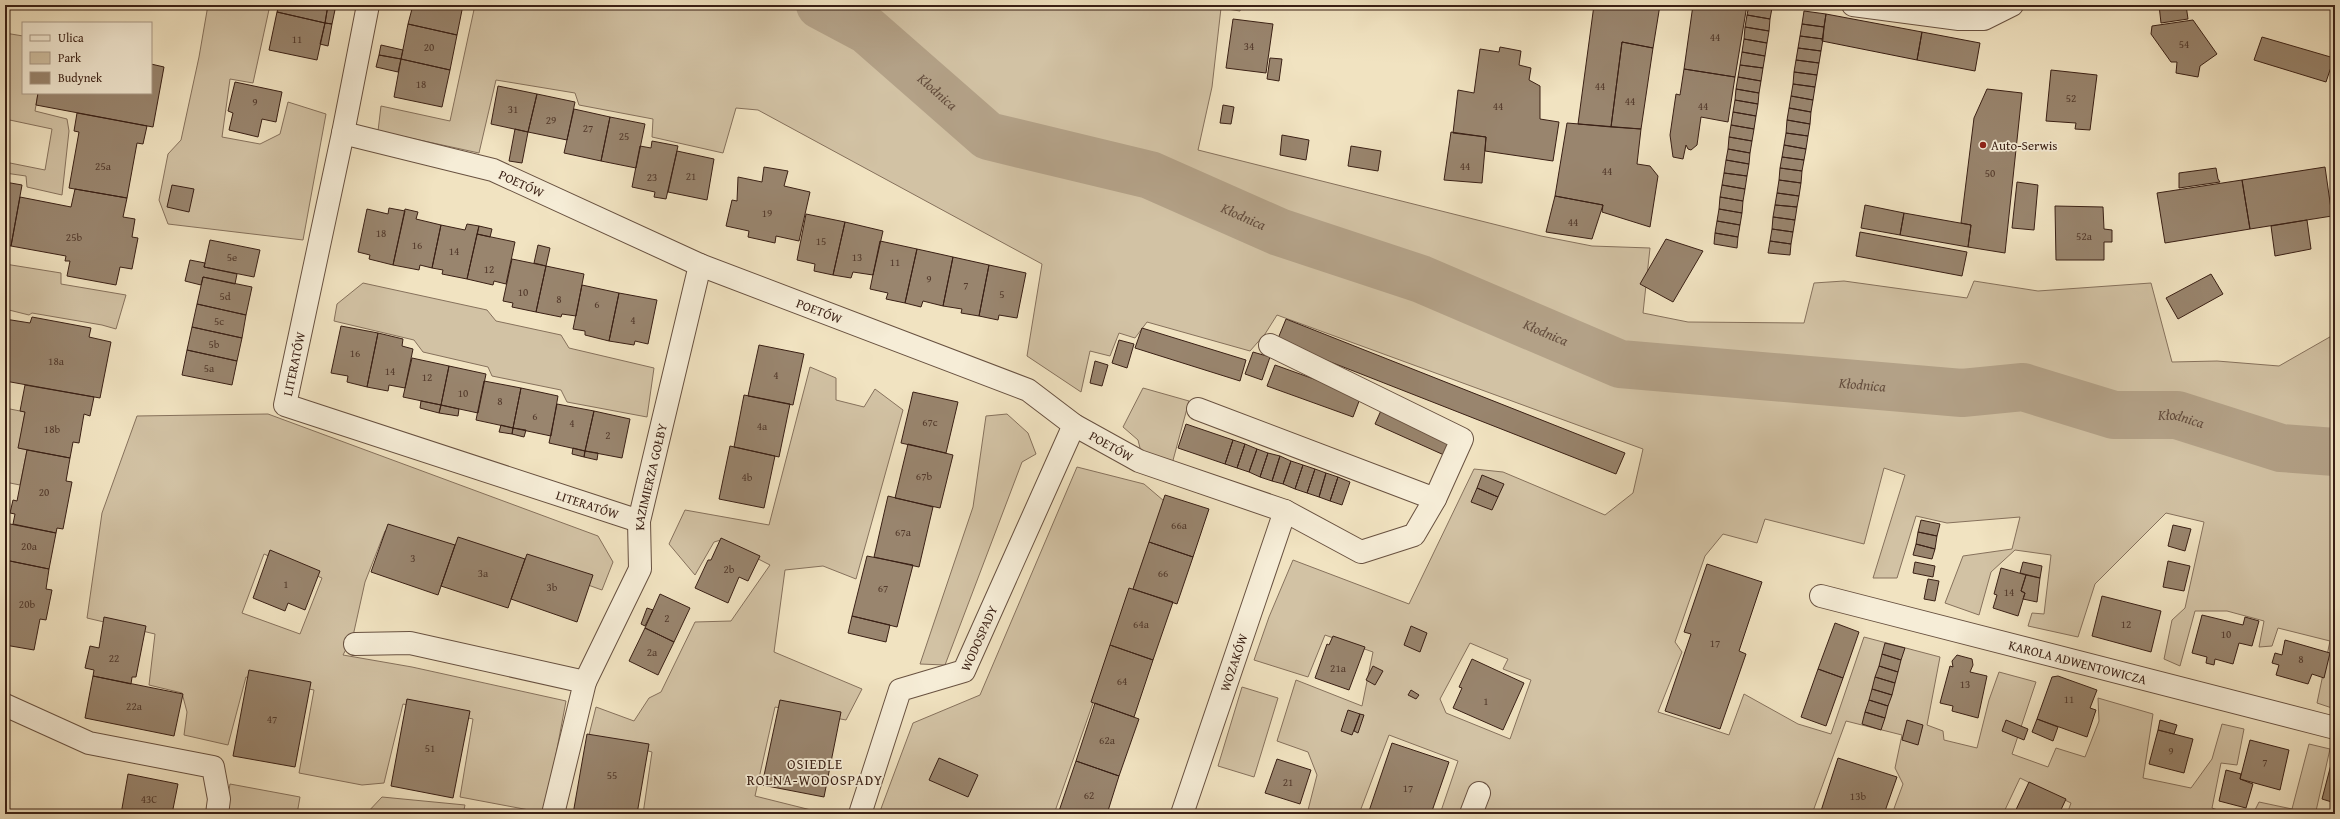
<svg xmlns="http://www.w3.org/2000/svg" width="2340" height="819" font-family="'Gentium Book Plus',serif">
  <rect width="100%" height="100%" fill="#f1e3c1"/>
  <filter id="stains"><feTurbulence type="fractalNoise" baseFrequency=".005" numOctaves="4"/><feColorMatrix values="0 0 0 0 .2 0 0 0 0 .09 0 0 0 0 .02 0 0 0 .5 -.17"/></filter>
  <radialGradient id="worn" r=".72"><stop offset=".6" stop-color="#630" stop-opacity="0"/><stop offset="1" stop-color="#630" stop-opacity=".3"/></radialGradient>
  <path fill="#d2c2a4" stroke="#86715c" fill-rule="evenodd" d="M208,5H270L253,83L230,79L222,137L260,144L280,134L288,102L326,114L303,240L168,224L159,200L168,154L181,140L199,57Z
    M475,5H1241L1240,11L1221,8L1212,87L1198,150L1541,236L1592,246L1650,248L1643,313L1688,322L1804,323L1814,283L1844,281L1967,298L1974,281L2038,291L2151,283L2172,362L2217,361L2279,366L2335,334V709L2317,703L2330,641L2278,628L2272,646L2259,647L2264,621L2227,611H2195L2180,666L2164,659L2172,620L2185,608L2204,522L2166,513L2095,584L2078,637L2028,626L2032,613L2044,614L2051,555L2015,550L1991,572L1979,615L1945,603L1963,556L2012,549L2020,517L1947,523L1916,516L1897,578H1873L1905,475L1884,468L1864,544L1765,519L1757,543L1723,534L1705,556L1675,642L1682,652L1658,712L1729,735L1744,694L1798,724L1831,734L1864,637L1940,657L1927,725L1943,731L1944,740L1977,748L1989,700L1999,672L2036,682L2012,754L2048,767L2056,748L2085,757L2099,721L2098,698L2153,714L2143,778L2191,788L2212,759L2222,724L2244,729L2237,765L2221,763L2212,808L2229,814H2067L2071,803L2020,778L2003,814H1892L1903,784L1895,768L1902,735L1846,721L1812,814H1440L1458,761L1389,735L1359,814H1307L1317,775L1308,752L1277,741L1296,680L1362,706L1373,652L1325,635L1308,677L1254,660L1269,617L1293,560L1409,604L1474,469L1503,472L1605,515L1633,493L1643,449L1277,315L1265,334L1250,351L1147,322L1135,338L1119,333L1110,356L1090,351L1081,392L1027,356L1042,264L758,110L736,108L723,153L652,137L653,119L579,105L575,93L496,80L479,153L378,131L381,106L450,121ZM1470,643L1508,659L1503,669L1531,680L1510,739L1446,713L1440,699Z
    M5,33L23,36V93H38L35,111L67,119L69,131L62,195L27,187L26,176L5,173V162L45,170L52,129L5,119Z
    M5,264L61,273V284L126,295L116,329L102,325L32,313L29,315L5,309Z
    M363,283L487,310L496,321L561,335L569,348L654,368L647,417L567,402L561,390L492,376L488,367L423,352L414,340L334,321L337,304Z
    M810,367L836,378V400L864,407L875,389L903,410L856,579L823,566L785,570L774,652L862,689L846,720L775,707L755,796L827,814H643L652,752L589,735L596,707L634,721L649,698L661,692L695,622L731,621L770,565L721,540L714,542L695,575L669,544L685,510L769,525Z
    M1143,388L1189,401L1172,464L1142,456L1138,440L1123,427Z
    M5,408L25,412L19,448L27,450L20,485L5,482Z
    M268,414L598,536L613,562L602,590L524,562L517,565L453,545L447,551L385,531L365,582L353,636L343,655L412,667L566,701L545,813L460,797L473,719L403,704L384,783L362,785L299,773L314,690L246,677L228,745L184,735L187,712L182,693L149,685L155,634L87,618L102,513L137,416ZM264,554L322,578L300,634L242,613Z
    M1007,414L1028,433L1036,454L1022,462L945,665L920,664L973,507L986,416Z
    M1077,467L1144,484L1164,501L1054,814H879L913,723L980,695Z
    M1242,687L1278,698L1254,777L1218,766Z
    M2309,744L2330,749L2316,811L2326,814H2253L2259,802L2292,809Z
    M230,784L300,797L297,814H225Z
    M382,797L465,805L463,814H366Z"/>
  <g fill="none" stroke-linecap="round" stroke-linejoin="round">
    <path stroke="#b3a187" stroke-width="48" id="s1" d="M820,5L867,30L988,136L1150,175L1279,232L1421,279L1620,364L1962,393L2023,387L2114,415H2177L2281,448L2335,452"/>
  </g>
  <path fill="#99856e" stroke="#3a2015" d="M279,5H328L325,23L277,12Z
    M328,5H336L332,24L325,23Z
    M413,5H463L457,35L408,24Z
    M1594,5H1660L1653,48L1622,42L1611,127L1578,124Z
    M1693,5H1747L1735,77L1684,69Z
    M1749,5L1772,8L1770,19L1747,15Z
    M2159,5H2186L2188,19L2161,23Z
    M1804,11L1826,14L1824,27L1802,24Z
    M277,12L325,23L317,60L269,50Z
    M1826,14L1922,32L1917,60L1822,41Z
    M1747,15L1770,19L1769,31L1745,27Z
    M1233,19L1273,24L1266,73L1226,68Z
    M2193,20L2217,54L2200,66L2198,77L2176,73L2177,62H2171L2151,34L2152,26Z
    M325,23L332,24L328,46L320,44Z
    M408,24L457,35L450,70L401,59Z
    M1802,24L1824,27L1823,39L1800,36Z
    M1745,27L1769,31L1767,43L1744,39Z
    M1922,32L1980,43L1975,71L1917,60Z
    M1800,36L1823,39L1821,51L1798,48Z
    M2262,37L2334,58L2326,82L2254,60Z
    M1744,39L1767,43L1765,56L1742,52Z
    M1622,42L1653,48L1641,129L1611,127Z
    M381,45L403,50L401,59L379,55Z
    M1500,47L1521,51L1519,65L1531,68L1529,80L1540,86V119L1559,122L1553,161L1485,151L1486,137L1453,133L1458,90L1474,93L1480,49L1499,52Z
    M1798,48L1821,51L1819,63L1796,60Z
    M1742,52L1765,56L1763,68L1740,65Z
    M379,55L401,59L398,72L376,67Z
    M1270,58L1282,59L1279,81L1267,79Z
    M401,59L450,70L442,107L394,97Z
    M1796,60L1819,63L1817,75L1794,72Z
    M151,64L164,67L153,127L36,105L38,93H151Z
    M1740,65L1763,68L1761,81L1738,77Z
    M1684,69L1735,77L1728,122L1701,117L1697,145L1691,150L1688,149L1686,145L1683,159L1673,157L1670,135L1676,94L1680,95Z
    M2051,70L2097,75L2090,130L2075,129L2076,123L2046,121Z
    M1794,72L1817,75L1815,87L1793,84Z
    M1738,77L1761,81L1759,93L1736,89Z
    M235,82L282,92L276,122L262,119L258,137L229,130L233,113L228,111Z
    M1793,84L1815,87L1813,100L1791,96Z
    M498,86L537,94L528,132L491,124Z
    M1736,89L1759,93L1758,104L1735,100Z
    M1987,89L2022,93L2005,253L1968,247L1971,225L1961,223L1974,118Z
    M537,94L575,102L567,140L528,132Z
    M1791,96L1813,100L1811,112L1789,108Z
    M1735,100L1758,104L1756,116L1733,112Z
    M1223,105L1234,107L1231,124L1220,123Z
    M1789,108L1811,112L1810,124L1787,120Z
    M574,109L610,117L601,161L564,153Z
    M1733,112L1756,116L1754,129L1731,125Z
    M77,113L147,126L143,144L137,143L127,198L69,188L79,132L74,131Z
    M610,117L645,124L636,168L601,161Z
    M1787,120L1810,124L1808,136L1786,133Z
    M1567,123L1641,129L1637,164L1650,166L1658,176L1650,227L1602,212L1603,205L1555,196Z
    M1731,125L1754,129L1752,141L1729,137Z
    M515,129L528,132L522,163L509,161Z
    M1451,132L1486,137L1482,183L1444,180Z
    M1786,133L1808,136L1806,149L1784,145Z
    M1282,135L1309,140L1306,160L1280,155Z
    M1729,137L1752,141L1750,153L1728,149Z
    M652,141L678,146L666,199L654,197L655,192L632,187L640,146L651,148Z
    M1784,145L1806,149L1804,160L1782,157Z
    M1351,146L1381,151L1378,171L1348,166Z
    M1728,149L1750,153L1749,164L1726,160Z
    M677,151L714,159L707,200L668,192Z
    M1782,157L1804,160L1802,171L1780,168Z
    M1726,160L1749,164L1747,176L1724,173Z
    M764,167L788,171L784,186L810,192L799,241L776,236L775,243L748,237L749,231L726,226L732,200L737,201L738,177L762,182Z
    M2325,167L2332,216L2250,229L2242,180Z
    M1780,168L1802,171L1801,183L1779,180Z
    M2216,168L2218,179L2220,182L2179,188V173Z
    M1724,173L1747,176L1745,189L1722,185Z
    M1779,180L1801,183L1799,196L1777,193Z
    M2242,180L2250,229L2165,243L2157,193Z
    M5,182L22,185L11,246L5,245Z
    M2017,182L2038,185L2034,230L2012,228Z
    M172,185L194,189L189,212L167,207Z
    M1722,185L1745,189L1743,201L1720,197Z
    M75,189L127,198L123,217L135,219L132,237L138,238L132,269L120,267L116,285L67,276L70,261H65L66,256L11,246L20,197L71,207Z
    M1777,193L1799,196L1797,207L1775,205Z
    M1555,196L1603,205L1592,239L1546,232Z
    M1720,197L1743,201L1742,213L1719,209Z
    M1775,205L1797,207L1795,220L1773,217Z
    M1865,205L1904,213L1900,235L1861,228Z
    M2055,206L2103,207L2104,229L2112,230V242H2104V260H2056Z
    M389,208L405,211L393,265L369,259L370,255L358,252L367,209L388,214Z
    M405,209L418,212L416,219L441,225L432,268L420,265L419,270L393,265Z
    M1719,209L1742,213L1740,225L1717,221Z
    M1904,213L1971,225L1968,247L1900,235Z
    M806,214L845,222L833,275L814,271L815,264L797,260Z
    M1773,217L1795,220L1793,232L1772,229Z
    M2307,220L2311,249L2275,256L2271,226Z
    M1717,221L1740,225L1738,237L1715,233Z
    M845,222L883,231L873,275L853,272L851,278L833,275Z
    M467,224L479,226L467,279L442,274L443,270L432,268L441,225L465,230Z
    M479,226L492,229L490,237L477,234Z
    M1772,229L1793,232L1791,244L1770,241Z
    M1860,232L1967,252L1962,276L1856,256Z
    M1715,233L1738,237L1737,248L1714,244Z
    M477,234L515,242L506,284L494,281L493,285L467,279Z
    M1666,239L1703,251L1673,302L1640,284Z
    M210,240L260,250L254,277L204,267Z
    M880,241L917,249L905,303L886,299L888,293L870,289Z
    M1770,241L1791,244L1790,255L1768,253Z
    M538,245L550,248L546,266L534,263Z
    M917,249L953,257L943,306L923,301L921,307L905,303Z
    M953,257L989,265L979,316L961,313L962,309L943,306Z
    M512,259L546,266L536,312L512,307L513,303L503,301Z
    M190,260L205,263L204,267L237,274L235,284L203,277L201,285L185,281Z
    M989,265L1026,273L1017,318L999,315L998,320L979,316Z
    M546,266L584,274L576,316L562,314L561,317L536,312Z
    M2211,274L2223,294L2178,319L2166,298Z
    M203,277L252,287L246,315L197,304Z
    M582,285L619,293L609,341L585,335V331L573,329Z
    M619,293L657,300L648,344L635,341L634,345L609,341Z
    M197,304L246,315L242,338L192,327Z
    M32,317L91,328L89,337L111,342L100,398L5,381V319L30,323Z
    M1286,319L1625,453L1616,474L1277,341Z
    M341,326L378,333L367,387L347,382L348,376L331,373Z
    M192,327L242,338L237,361L187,350Z
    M1142,328L1246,360L1240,381L1135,348Z
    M378,333L403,339L402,346L413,349L405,388L389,385L388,391L367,387Z
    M1119,340L1134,344L1127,368L1112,363Z
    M759,345L804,354L793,405L748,396Z
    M187,350L237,361L232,385L182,375Z
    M1253,352L1270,357L1262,380L1245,374Z
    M412,358L449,366L441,405L403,397Z
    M1095,361L1108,365L1102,386L1090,383Z
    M1275,365L1361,396L1353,417L1267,386Z
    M449,366L486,374L478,413L441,405Z
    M484,381L521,388L513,428L476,420Z
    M25,385L94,397L90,416L84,414L79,443L73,442L70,458L18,448L25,412L20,411Z
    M521,388L558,396L551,436L513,428Z
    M913,392L958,402L946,453L901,443Z
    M744,395L790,404L779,457L734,447Z
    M421,401L441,405L439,413L420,408Z
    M557,404L594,411L585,451L549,443Z
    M441,405L459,409L458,416L439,413Z
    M1383,406L1452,437L1444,455L1375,424Z
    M594,411L630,419L622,458L585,451Z
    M1186,424L1233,440L1225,464L1178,448Z
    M501,425L513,428L512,434L499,432Z
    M513,428L526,430L524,437L512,434Z
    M1233,440L1245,444L1237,468L1225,464Z
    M908,444L953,455L940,508L895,498Z
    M1245,444L1257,449L1249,472L1237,468Z
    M730,446L775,456L764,508L719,499Z
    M573,448L585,451L584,457L572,454Z
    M1257,449L1268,453L1260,477L1249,472Z
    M27,450L70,458L66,481L72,482L63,529L57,528L56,533L13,524L15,514L10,513L13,500L17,501Z
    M585,451L598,453L597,460L584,457Z
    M1268,453L1280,456L1272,481L1260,477Z
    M1280,456L1291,461L1283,484L1272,481Z
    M1291,461L1303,465L1295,489L1283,484Z
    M1303,465L1315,469L1307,493L1295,489Z
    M1315,469L1326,473L1319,497L1307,493Z
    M1326,473L1338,477L1330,501L1319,497Z
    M1482,475L1504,484L1498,497L1477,488Z
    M1338,477L1350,482L1342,505L1330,501Z
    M1477,488L1498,497L1492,510L1471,502Z
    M1165,495L1209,509L1193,557L1149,542Z
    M888,496L933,507L919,567L874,557Z
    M1921,520L1940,524L1937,536L1918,532Z
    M5,523L56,533L49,569L5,560Z
    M388,524L455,545L438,595L371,572Z
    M2173,525L2191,529L2185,551L2168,546Z
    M1918,532L1937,536L1935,549L1916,544Z
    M458,537L525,559L508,608L441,586Z
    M721,538L760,556L748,581L739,577L728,603L695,588L708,560H711Z
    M1149,542L1193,557L1177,604L1133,589Z
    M1916,544L1935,549L1932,559L1913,555Z
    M270,550L320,571L305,610L288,603L285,611L253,598Z
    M527,554L593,575L577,622L511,599Z
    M867,556L913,565L897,627L852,616Z
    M5,560L49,569L46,589L52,590L46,620L40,619L34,650L5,645Z
    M2168,561L2190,566L2184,591L2163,587Z
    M1915,562L1935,566L1933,577L1913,573Z
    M2023,562L2042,566L2040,578L2020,573Z
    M1707,564L1762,582L1739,651L1746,654L1720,729L1665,711L1691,634L1684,632Z
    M2001,568L2026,575L2021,591L2025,593L2018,616L1993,608L1997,595L1994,594Z
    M2026,575L2040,578L2037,602L2023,599L2025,593L2021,591Z
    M1928,579L1939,581L1935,601L1924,599Z
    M1129,588L1173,602L1153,660L1110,645Z
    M660,594L690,608L674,642L645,628Z
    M2102,596L2161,611L2151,652L2092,636Z
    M647,608L653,610L645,626L641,624Z
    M2202,615L2243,625L2245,617L2259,621L2252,646L2239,643L2233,664L2215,659L2214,665L2206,663L2207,657L2192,653Z
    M852,616L890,625L886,642L848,633Z
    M104,617L146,626L136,677H132L131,684L93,676L94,670L85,668L90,646L99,648Z
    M1835,623L1859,632L1843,678L1818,669Z
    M1411,626L1427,633L1420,652L1404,645Z
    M645,628L674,642L658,675L629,661Z
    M1333,636L1365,647L1349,690L1315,678L1327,644L1329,645Z
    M2285,640L2330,653L2324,678L2312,674L2308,684L2276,675L2279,665L2272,663L2275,653L2282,655Z
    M1885,643L1905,648L1901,660L1882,654Z
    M1110,645L1153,660L1134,717L1091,702Z
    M1882,654L1901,660L1898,672L1879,666Z
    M1957,655L1972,659L1973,665L1970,672L1987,676L1978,718L1952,711L1953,706L1940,703L1950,666L1953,667L1952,661Z
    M1472,659L1524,683L1503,730L1453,708L1462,688L1459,687Z
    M1373,666L1383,671L1375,685L1366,680Z
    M1879,666L1898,672L1895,683L1875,677Z
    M1818,669L1843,678L1826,726L1801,717Z
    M249,670L311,682L295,767L233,756Z
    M93,676L183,694L174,736L85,718Z
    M2058,676L2097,690L2090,708L2096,710L2087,737L2037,719L2052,677Z
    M1875,677L1895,683L1892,695L1872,689Z
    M1872,689L1892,695L1888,706L1869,700Z
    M1411,690L1419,695L1416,699L1408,695Z
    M407,699L470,711L453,798L391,786Z
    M780,700L841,712L824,797L762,785Z
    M1869,700L1888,706L1885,718L1865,712Z
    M1095,703L1139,719L1119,776L1076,761Z
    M1348,710L1360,714L1352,735L1341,731Z
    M1865,712L1885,718L1881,730L1862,724Z
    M1360,714L1364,715L1358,733L1354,731Z
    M2037,719L2058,727L2053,741L2032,732Z
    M1907,720L1923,725L1918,745L1902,740Z
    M2006,720L2028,729L2024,740L2002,731Z
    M2160,720L2177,725L2174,734L2158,730Z
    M2158,730L2193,739L2184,773L2149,764Z
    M587,734L649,744L637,814H573Z
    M2250,740L2289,750L2280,790L2240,779Z
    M1392,743L1449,762L1431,814H1368Z
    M2333,757L2335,758V803L2322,799Z
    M939,758L978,775L968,797L929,780Z
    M1838,758L1897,777L1884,814H1820Z
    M1277,759L1311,770L1300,804L1265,793Z
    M1076,761L1119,776L1107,814H1058Z
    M2226,770L2241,774L2240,779L2253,784L2246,808L2219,801Z
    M128,774L178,784L172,814H121Z
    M2029,782L2066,799L2059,814H2014Z"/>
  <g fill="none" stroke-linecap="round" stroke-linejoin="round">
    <defs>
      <g id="minor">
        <path id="s2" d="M368,5L343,133L285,405L639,521"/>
        <path d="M1853,5L1959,19H1984L2012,5"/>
        <path id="s3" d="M343,133L493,170L700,265L1028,390L1074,425L1139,461L1285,511L1361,552L1414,535L1435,499"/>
        <path d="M1198,409L1435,499L1462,439L1270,345"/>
        <path id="s4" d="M1821,596L2335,728"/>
        <path d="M355,644L410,643L585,682L553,814"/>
        <path id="s5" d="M585,682L640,569L639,521L700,265"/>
        <path d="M5,705L89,743L213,767L219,799L217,814"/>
        <path id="s6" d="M860,814L900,690L964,671L1074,425"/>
        <path id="s7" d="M1182,814L1285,511"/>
        <path d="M1471,814L1479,793"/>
      </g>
    </defs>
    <use href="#minor" stroke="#685140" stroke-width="24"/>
    <use href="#minor" stroke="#f6edd7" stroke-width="22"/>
  </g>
  <circle fill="#8f2418" stroke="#f6edd7" stroke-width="1.5" cx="1983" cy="145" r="4"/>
  <g text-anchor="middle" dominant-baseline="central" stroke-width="3.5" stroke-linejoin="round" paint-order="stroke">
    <g font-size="11" fill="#52392b">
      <text x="1715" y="37">44</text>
      <text x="297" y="39">11</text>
      <text x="2184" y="44">54</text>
      <text x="1249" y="46">34</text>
      <text x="429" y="47">20</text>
      <text x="421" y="84">18</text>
      <text x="1600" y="86">44</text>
      <text x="2071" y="98">52</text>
      <text x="1630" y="101">44</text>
      <text x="255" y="102">9</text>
      <text x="1498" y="106">44</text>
      <text x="1703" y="106">44</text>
      <text x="513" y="109">31</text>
      <text x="551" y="120">29</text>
      <text x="588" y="128">27</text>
      <text x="624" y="136">25</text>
      <text x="103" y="166">25a</text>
      <text x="1465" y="166">44</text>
      <text x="1607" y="171">44</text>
      <text x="1990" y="173">50</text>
      <text x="691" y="176">21</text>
      <text x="652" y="177">23</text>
      <text x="767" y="213">19</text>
      <text x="1573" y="222">44</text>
      <text x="381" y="233">18</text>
      <text x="2084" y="236">52a</text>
      <text x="74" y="237">25b</text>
      <text x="821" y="241">15</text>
      <text x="417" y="245">16</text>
      <text x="454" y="251">14</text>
      <text x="232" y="257">5e</text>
      <text x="857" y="257">13</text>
      <text x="895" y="262">11</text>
      <text x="489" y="269">12</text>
      <text x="929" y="279">9</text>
      <text x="966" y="285">7</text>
      <text x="523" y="292">10</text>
      <text x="1002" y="294">5</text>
      <text x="225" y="296">5d</text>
      <text x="559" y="299">8</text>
      <text x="597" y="304">6</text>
      <text x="633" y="320">4</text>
      <text x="219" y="321">5c</text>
      <text x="214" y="344">5b</text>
      <text x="355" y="353">16</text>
      <text x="56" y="361">18a</text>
      <text x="209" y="368">5a</text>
      <text x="390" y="371">14</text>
      <text x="776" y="375">4</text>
      <text x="427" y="377">12</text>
      <text x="463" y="393">10</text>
      <text x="500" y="401">8</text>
      <text x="535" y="416">6</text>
      <text x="930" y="422">67c</text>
      <text x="572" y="423">4</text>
      <text x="762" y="426">4a</text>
      <text x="52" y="429">18b</text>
      <text x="608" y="435">2</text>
      <text x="924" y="476">67b</text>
      <text x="747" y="477">4b</text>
      <text x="44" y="492">20</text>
      <text x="1179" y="525">66a</text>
      <text x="903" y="532">67a</text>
      <text x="29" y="546">20a</text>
      <text x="413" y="558">3</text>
      <text x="729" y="569">2b</text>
      <text x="483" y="573">3a</text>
      <text x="1163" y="573">66</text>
      <text x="286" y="584">1</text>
      <text x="552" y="587">3b</text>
      <text x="883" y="588">67</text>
      <text x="2009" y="592">14</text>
      <text x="27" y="604">20b</text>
      <text x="667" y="618">2</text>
      <text x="1141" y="624">64a</text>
      <text x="2126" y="624">12</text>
      <text x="2226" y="634">10</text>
      <text x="1715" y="643">17</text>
      <text x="652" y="652">2a</text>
      <text x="114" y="658">22</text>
      <text x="2301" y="659">8</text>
      <text x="1338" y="668">21a</text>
      <text x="1122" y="681">64</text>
      <text x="1965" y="684">13</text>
      <text x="2069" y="699">11</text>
      <text x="1486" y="701">1</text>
      <text x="134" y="706">22a</text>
      <text x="272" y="719">47</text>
      <text x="1107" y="740">62a</text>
      <text x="430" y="748">51</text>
      <text x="2171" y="751">9</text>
      <text x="2265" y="762">7</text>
      <text x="612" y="775">55</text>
      <text x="1288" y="782">21</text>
      <text x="1408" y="788">17</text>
      <text x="1089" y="795">62</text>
      <text x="1858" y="796">13b</text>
      <text x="149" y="799">43C</text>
    </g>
    <g font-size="13" fill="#3a2015" stroke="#f6edd7" text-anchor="start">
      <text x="1991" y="145">Auto-Serwis</text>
    </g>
    <g font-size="13" fill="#3a2015" stroke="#f6edd7">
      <text stroke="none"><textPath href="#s3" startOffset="186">POETÓW</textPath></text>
      <text stroke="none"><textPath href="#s3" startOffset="510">POETÓW</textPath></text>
      <text transform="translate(294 364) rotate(-78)">LITERATÓW</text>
      <text stroke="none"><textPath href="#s3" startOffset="834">POETÓW</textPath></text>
      <text stroke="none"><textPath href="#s5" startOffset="219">KAZIMIERZA GOŁBY</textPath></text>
      <text stroke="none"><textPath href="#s2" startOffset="727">LITERATÓW</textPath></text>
      <text stroke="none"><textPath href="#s6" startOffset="233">WODOSPADY</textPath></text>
      <text stroke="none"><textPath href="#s7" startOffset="160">WOZAKÓW</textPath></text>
      <text stroke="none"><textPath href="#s4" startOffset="265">KAROLA ADWENTOWICZA</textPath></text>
    </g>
    <g font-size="14" font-style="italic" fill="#644d3d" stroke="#f6edd7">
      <text stroke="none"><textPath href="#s1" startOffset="147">Kłodnica</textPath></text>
      <text stroke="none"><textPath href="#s1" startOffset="483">Kłodnica</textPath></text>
      <text stroke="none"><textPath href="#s1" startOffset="807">Kłodnica</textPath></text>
      <text stroke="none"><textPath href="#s1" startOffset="1131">Kłodnica</textPath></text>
      <text stroke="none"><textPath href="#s1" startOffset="1455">Kłodnica</textPath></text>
    </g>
    <g font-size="14" letter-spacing="1" fill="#3a2015" stroke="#f6edd7">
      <text x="815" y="764">OSIEDLE<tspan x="815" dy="16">ROLNA-WODOSPADY</tspan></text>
    </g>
  </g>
  <rect width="2340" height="819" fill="none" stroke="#f1e3c1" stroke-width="20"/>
  <rect x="6" y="6" width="2328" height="807" fill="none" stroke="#3a2015" stroke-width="2"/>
  <rect x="10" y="10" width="2320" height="799" fill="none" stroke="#3a2015"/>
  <rect x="22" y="22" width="130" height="72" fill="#f6edd7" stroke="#ab9b89"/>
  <rect x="30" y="35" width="20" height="6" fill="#f6edd7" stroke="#ab9b89"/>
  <text x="58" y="42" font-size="12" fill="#3a2015">Ulica</text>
  <rect x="30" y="52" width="20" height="12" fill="#d2c2a4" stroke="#ab9b89"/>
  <text x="58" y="62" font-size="12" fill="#3a2015">Park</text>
  <rect x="30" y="72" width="20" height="12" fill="#99856e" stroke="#ab9b89"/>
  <text x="58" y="82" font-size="12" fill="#3a2015">Budynek</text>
  <rect width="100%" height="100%" filter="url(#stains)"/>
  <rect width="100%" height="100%" fill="url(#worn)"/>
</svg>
